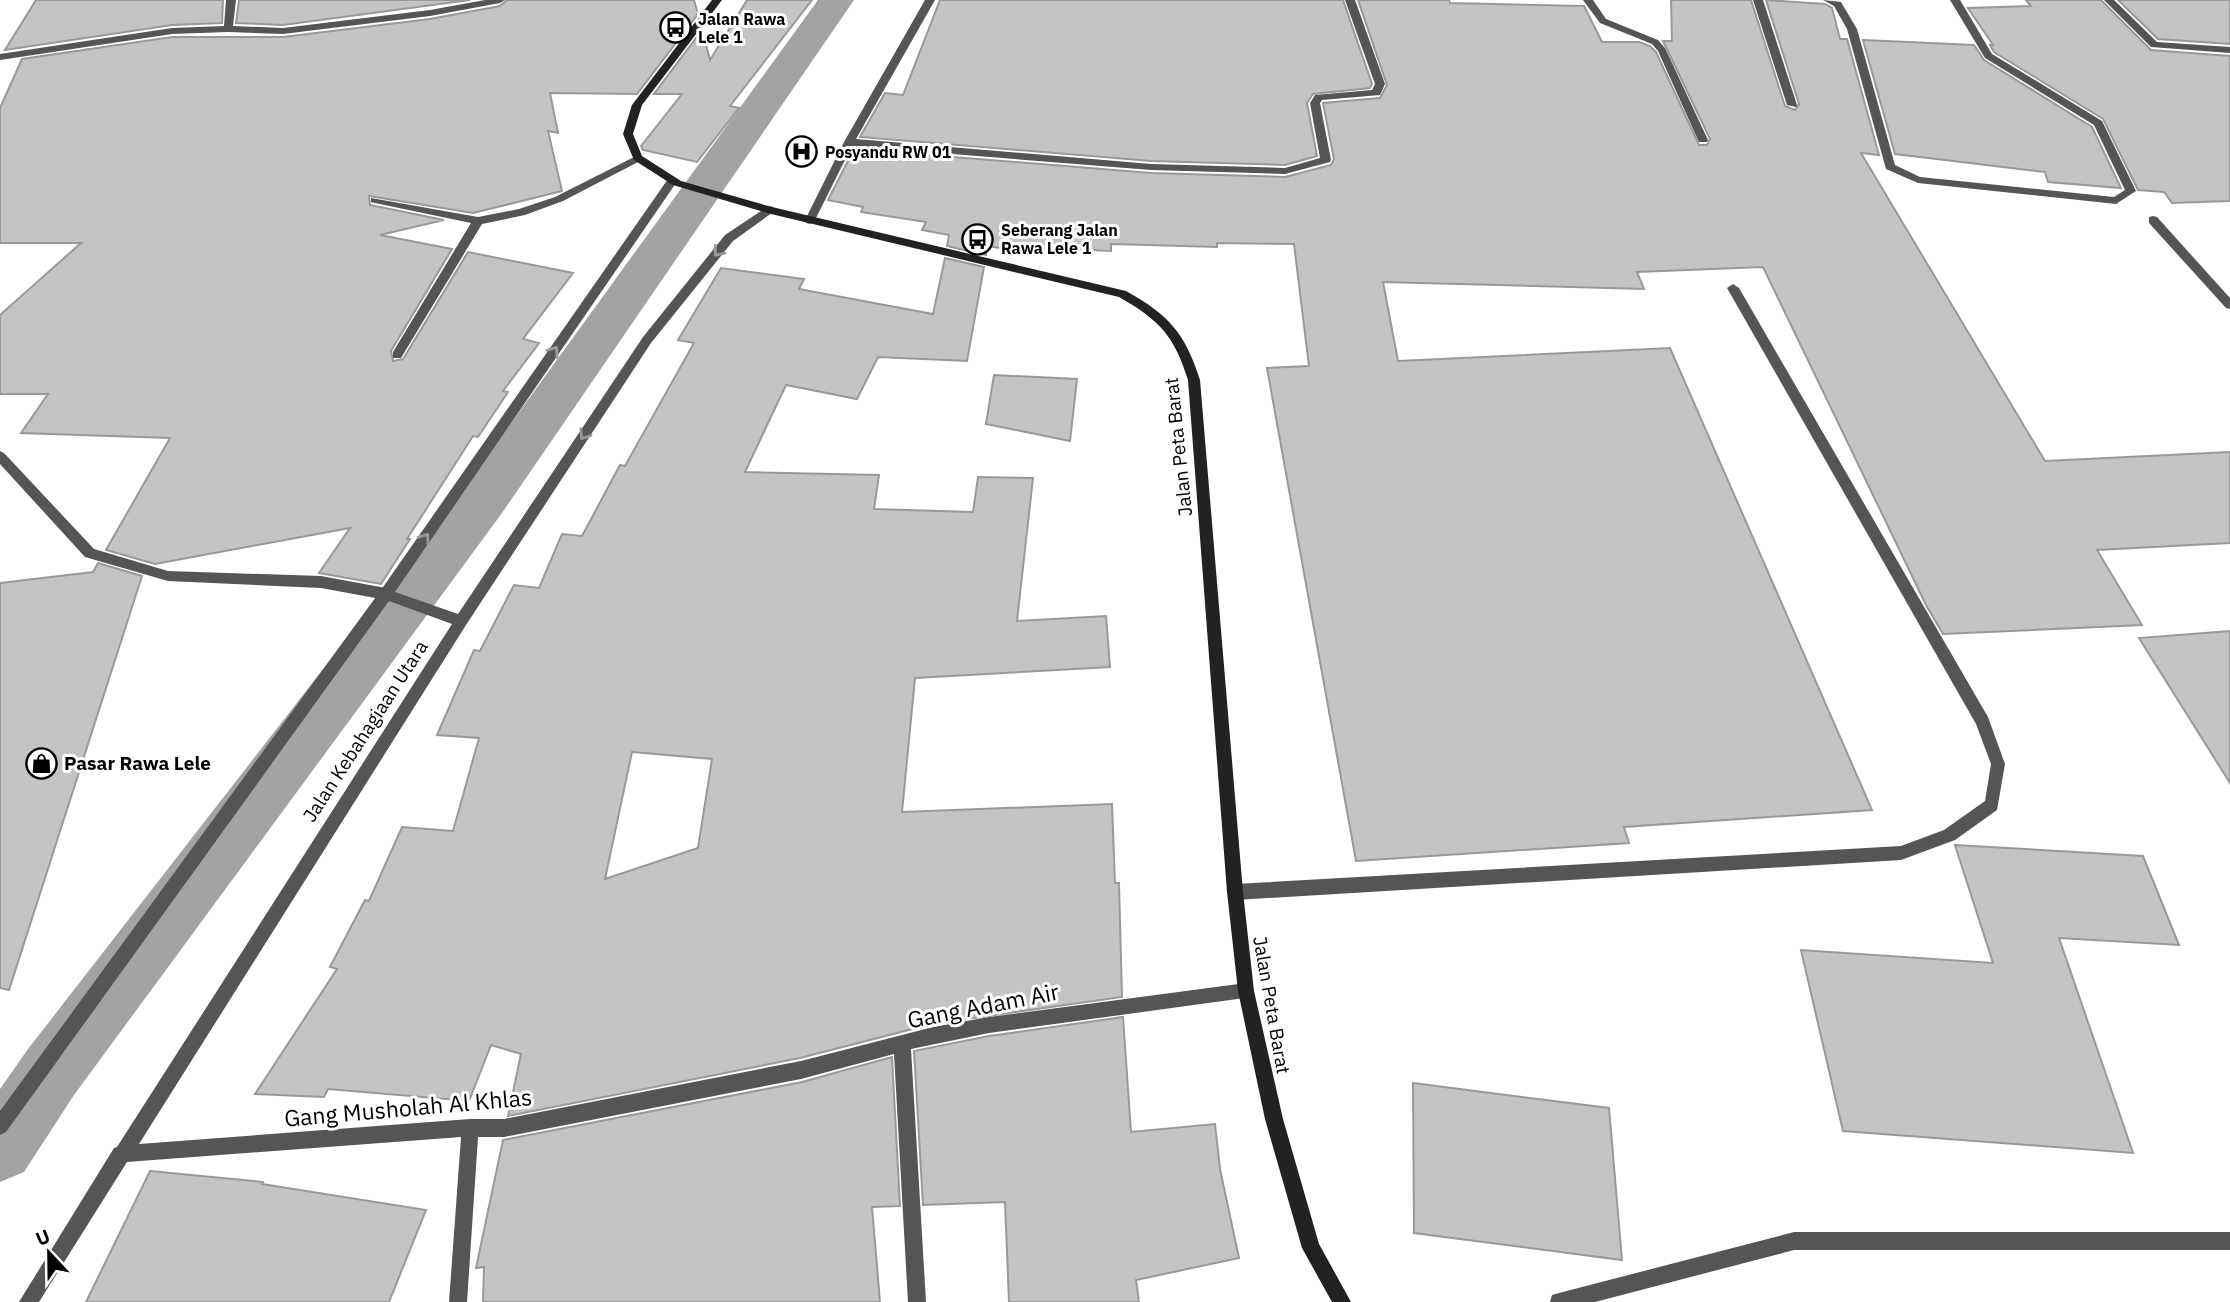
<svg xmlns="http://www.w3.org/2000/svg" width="2230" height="1302" font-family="'IBM Plex Sans',sans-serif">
  <rect width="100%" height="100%" fill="#fff"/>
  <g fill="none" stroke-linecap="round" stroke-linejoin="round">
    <path fill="#a3a3a3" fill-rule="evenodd" d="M818,0H854L502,513L74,1095L24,1172L0,1182V1089L28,1049L466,485Z"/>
  </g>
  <path fill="#c4c4c4" stroke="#999" stroke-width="2" fill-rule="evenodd" d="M36,0H223L222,23L172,25L5,50Z
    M239,0H470L283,25L236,23Z
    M507,0H694L698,14L637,94L550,93L558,133L548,131L562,191L473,213L369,196L370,205L444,220L380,235L452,249L391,351L393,361L403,359L468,252L573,273L523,339L539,343L503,391L508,392L478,437L473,436L407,539H410L381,584L319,573L350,528L155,564L106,550L170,438L21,433L48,394H0V315L81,243H0V108L22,59L172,37H283L430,19L500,6Z
    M747,0H812L730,106L739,108L697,162L643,150L641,146L682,94H654L702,30L710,60Z
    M940,0H1343L1372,84L1370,88L1313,94L1307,103L1317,156L1285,165L1151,161L860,137L885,93L903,95Z
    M1358,0H1449L1450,3L1584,6L1602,42H1639L1650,46L1656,52L1699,145H1707L1710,139L1663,41H1672L1671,0H1751L1785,106L1795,110L1799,104L1766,0L1825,4L1832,8L1840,39H1847L1879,155L1861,153L2045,461L2230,452V543L2097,550L2142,625L1943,634L1926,605L1763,267L1637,272L1644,289L1383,282L1398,361L1670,348L1872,810L1624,827L1629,843L1356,861L1267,368L1309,366L1294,244L1217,243V247L1111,244V251L1013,247L1012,250L987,246L986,255L947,246L949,235L922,230L926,222L861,212L863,207L828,200L854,149L1151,173L1285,177L1331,165L1334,159L1323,103L1380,98L1387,85Z
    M2026,0H2101L2151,50L2230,56V201L2172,203L2164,192L2138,190L2103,119L1994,52L1990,45H1993L1968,8L2031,6Z
    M2118,0H2230V44L2158,39Z
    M1863,40L1974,45L1984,60L2092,127L2121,188L2048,182L2045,172L1895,154Z
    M945,258L984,267L967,361L878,357L857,399L786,385L745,472L879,475L874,509L973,512L978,477L1033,478L1017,621L1106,616L1110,667L915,678L902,812L1112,804L1115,883H1119L1122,997L932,1024L800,1058L508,1116L521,1054L491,1045L469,1101L328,1089L324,1097L255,1094L337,969L330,967L365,900L369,901L402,827L453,831L479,738L437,735L474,650L480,651L514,585L539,588L562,534L582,536L620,465L625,466L694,343L678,340L721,268L804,279L799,289L933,314ZM632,752L712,759L698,848L605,879Z
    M994,375L1077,379L1070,441L986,424Z
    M98,563L142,576L9,990L0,988V583L93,572Z
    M2230,631V783L2139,638Z
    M1955,845L2143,856L2179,945L2059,938L2133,1153L1843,1131L1801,950L1993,963Z
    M1123,1017L1131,1132L1215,1124L1220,1169L1239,1258L1136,1280L1139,1302H1009L1005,1202L923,1205L914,1051L989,1036Z
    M892,1057L900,1206L872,1207L880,1302H483L484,1267L476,1268L503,1140L802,1082Z
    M1413,1083L1609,1108L1622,1260L1414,1233Z
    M150,1171L263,1182L262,1184L426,1210L389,1302H86Z"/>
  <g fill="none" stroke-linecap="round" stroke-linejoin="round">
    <path fill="#555" fill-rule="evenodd" d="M1733,284L1739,288L1988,717L2005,764L1997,810L1955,840L1901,860L1235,900L1229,897L1227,892L1229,887L1235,884L1901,846L1944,830L1985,801L1991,764L1976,724L1727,288Z
      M0,451L4,453L94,549L168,571L321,576L386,588L391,590L393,594L391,598L386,600L321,588L168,581L85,557L0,464Z
      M1794,1232H2230V1250H1794L1595,1302H1550L1552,1295L1559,1293Z"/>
    <path fill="#555" fill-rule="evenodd" d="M226,0H236L233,26L283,28L430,10L485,0H505L500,3L430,16L283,34L228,32L172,34L0,60V54L172,28L224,26Z
      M925,0H935L856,139L1151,164L1285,168L1320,158L1310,103L1315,95L1372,90L1375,84L1345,0H1355L1385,84L1380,95L1322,100L1320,103L1331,160L1330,162L1285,174L1151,170L852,146L815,220L810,224L806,223L805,220L844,142Z
      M1583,0H1593L1606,19L1658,40L1665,48L1708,140L1707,142H1699L1698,140L1658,51L1652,44L1600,23Z
      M1753,0H1763L1797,105L1796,107L1787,105Z
      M1823,0L1841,2L1857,29L1895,165L1920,177L2114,197L2125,190L2094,125L1985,58L1950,0H1960L1992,54L2102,121L2136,191L2116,204L1918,183L1886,169L1847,29L1834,6Z
      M2104,0H2114L2157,42L2230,47V53L2151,47Z
      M638,155L642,156V160L563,201L525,215L482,224L401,358H393V352L471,223L375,203L371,202V198L478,217L519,209L555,197Z
      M672,178L677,181L676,183L395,592L458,614L643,337L725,235L767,207L771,206L776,210L733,241L651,343L466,625L139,1144L470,1119H504L801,1061L933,1027L989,1017L1246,983L1252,985L1254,991L1252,997L989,1033L911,1049L926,1302H908L894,1054L801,1079L504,1137H478L467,1302H449L461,1137L127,1162L39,1302H19L114,1148L117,1147L452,624L389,601L6,1132L0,1135V1111L381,590L668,179Z
      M2153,216L2157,217L2230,298V309L2226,308L2149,223V217Z"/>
    <path fill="#222" fill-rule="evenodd" d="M712,0H722L642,105L633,134L642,156L681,181L772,207L1126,291C1169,315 1185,333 1200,380L1243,892L1254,991L1283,1119L1319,1244L1351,1302H1332L1302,1248L1265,1119L1238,991L1227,892L1188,380C1174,335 1159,320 1119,297L771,214L673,185L634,160L623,134L632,105Z"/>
  </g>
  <defs><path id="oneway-chevron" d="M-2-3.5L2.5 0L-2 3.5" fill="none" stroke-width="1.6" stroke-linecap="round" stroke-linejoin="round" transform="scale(1.75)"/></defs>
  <g stroke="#999">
    <use href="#oneway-chevron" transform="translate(718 252) rotate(129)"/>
    <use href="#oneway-chevron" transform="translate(554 351) rotate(-55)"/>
    <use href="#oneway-chevron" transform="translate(584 435) rotate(124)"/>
    <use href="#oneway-chevron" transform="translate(425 538) rotate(-55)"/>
  </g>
  <defs>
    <symbol id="bus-ring" viewBox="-11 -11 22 22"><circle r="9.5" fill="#fff" stroke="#000" stroke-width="1.5"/><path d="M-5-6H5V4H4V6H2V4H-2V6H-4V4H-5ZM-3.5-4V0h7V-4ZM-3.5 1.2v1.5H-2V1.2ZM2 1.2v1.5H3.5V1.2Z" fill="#000"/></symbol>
    <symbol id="hospital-ring" viewBox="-11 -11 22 22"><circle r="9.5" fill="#fff" stroke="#000" stroke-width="1.5"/><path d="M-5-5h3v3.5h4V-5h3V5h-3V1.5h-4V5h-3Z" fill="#000"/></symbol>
    <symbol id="shop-ring" viewBox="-11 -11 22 22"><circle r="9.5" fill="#fff" stroke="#000" stroke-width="1.5"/><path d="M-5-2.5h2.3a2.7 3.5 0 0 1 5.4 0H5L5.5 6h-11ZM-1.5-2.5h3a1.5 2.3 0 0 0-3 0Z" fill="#000"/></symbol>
  </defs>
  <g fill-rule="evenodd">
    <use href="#bus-ring" x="658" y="10" width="35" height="35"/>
    <use href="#hospital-ring" x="784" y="134" width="35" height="35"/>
    <use href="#bus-ring" x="960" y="222" width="35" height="35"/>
    <use href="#shop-ring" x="24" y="746" width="35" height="35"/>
  </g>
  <g text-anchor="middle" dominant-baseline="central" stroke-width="6" stroke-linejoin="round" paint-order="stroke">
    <g font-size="16" font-weight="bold" fill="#000" stroke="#fff" text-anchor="start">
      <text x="698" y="19">Jalan Rawa<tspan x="698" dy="18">Lele 1</tspan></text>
      <text x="825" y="152">Posyandu RW 01</text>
      <text x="1001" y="230">Seberang Jalan<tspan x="1001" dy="18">Rawa Lele 1</tspan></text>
    </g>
    <g font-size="19" fill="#000" stroke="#fff">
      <text transform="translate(1178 447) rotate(-96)">Jalan Peta Barat</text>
      <text transform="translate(365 731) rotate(-57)">Jalan Kebahagiaan Utara</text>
      <text transform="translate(1272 1005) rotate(80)">Jalan Peta Barat</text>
    </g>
    <g font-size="19" font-weight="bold" fill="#000" stroke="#fff" text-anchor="start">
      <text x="64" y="763">Pasar Rawa Lele</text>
    </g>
    <g font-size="23" fill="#000" stroke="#fff">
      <text transform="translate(983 1005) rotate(-11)">Gang Adam Air</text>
      <text transform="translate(408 1107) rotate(-5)">Gang Musholah Al Khlas</text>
    </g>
  </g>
  <g transform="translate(49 1253) rotate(338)" stroke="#ffffff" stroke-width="5" paint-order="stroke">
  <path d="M0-5L12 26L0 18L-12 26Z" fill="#000000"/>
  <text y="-10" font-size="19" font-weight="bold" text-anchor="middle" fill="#000000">U</text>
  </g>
</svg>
